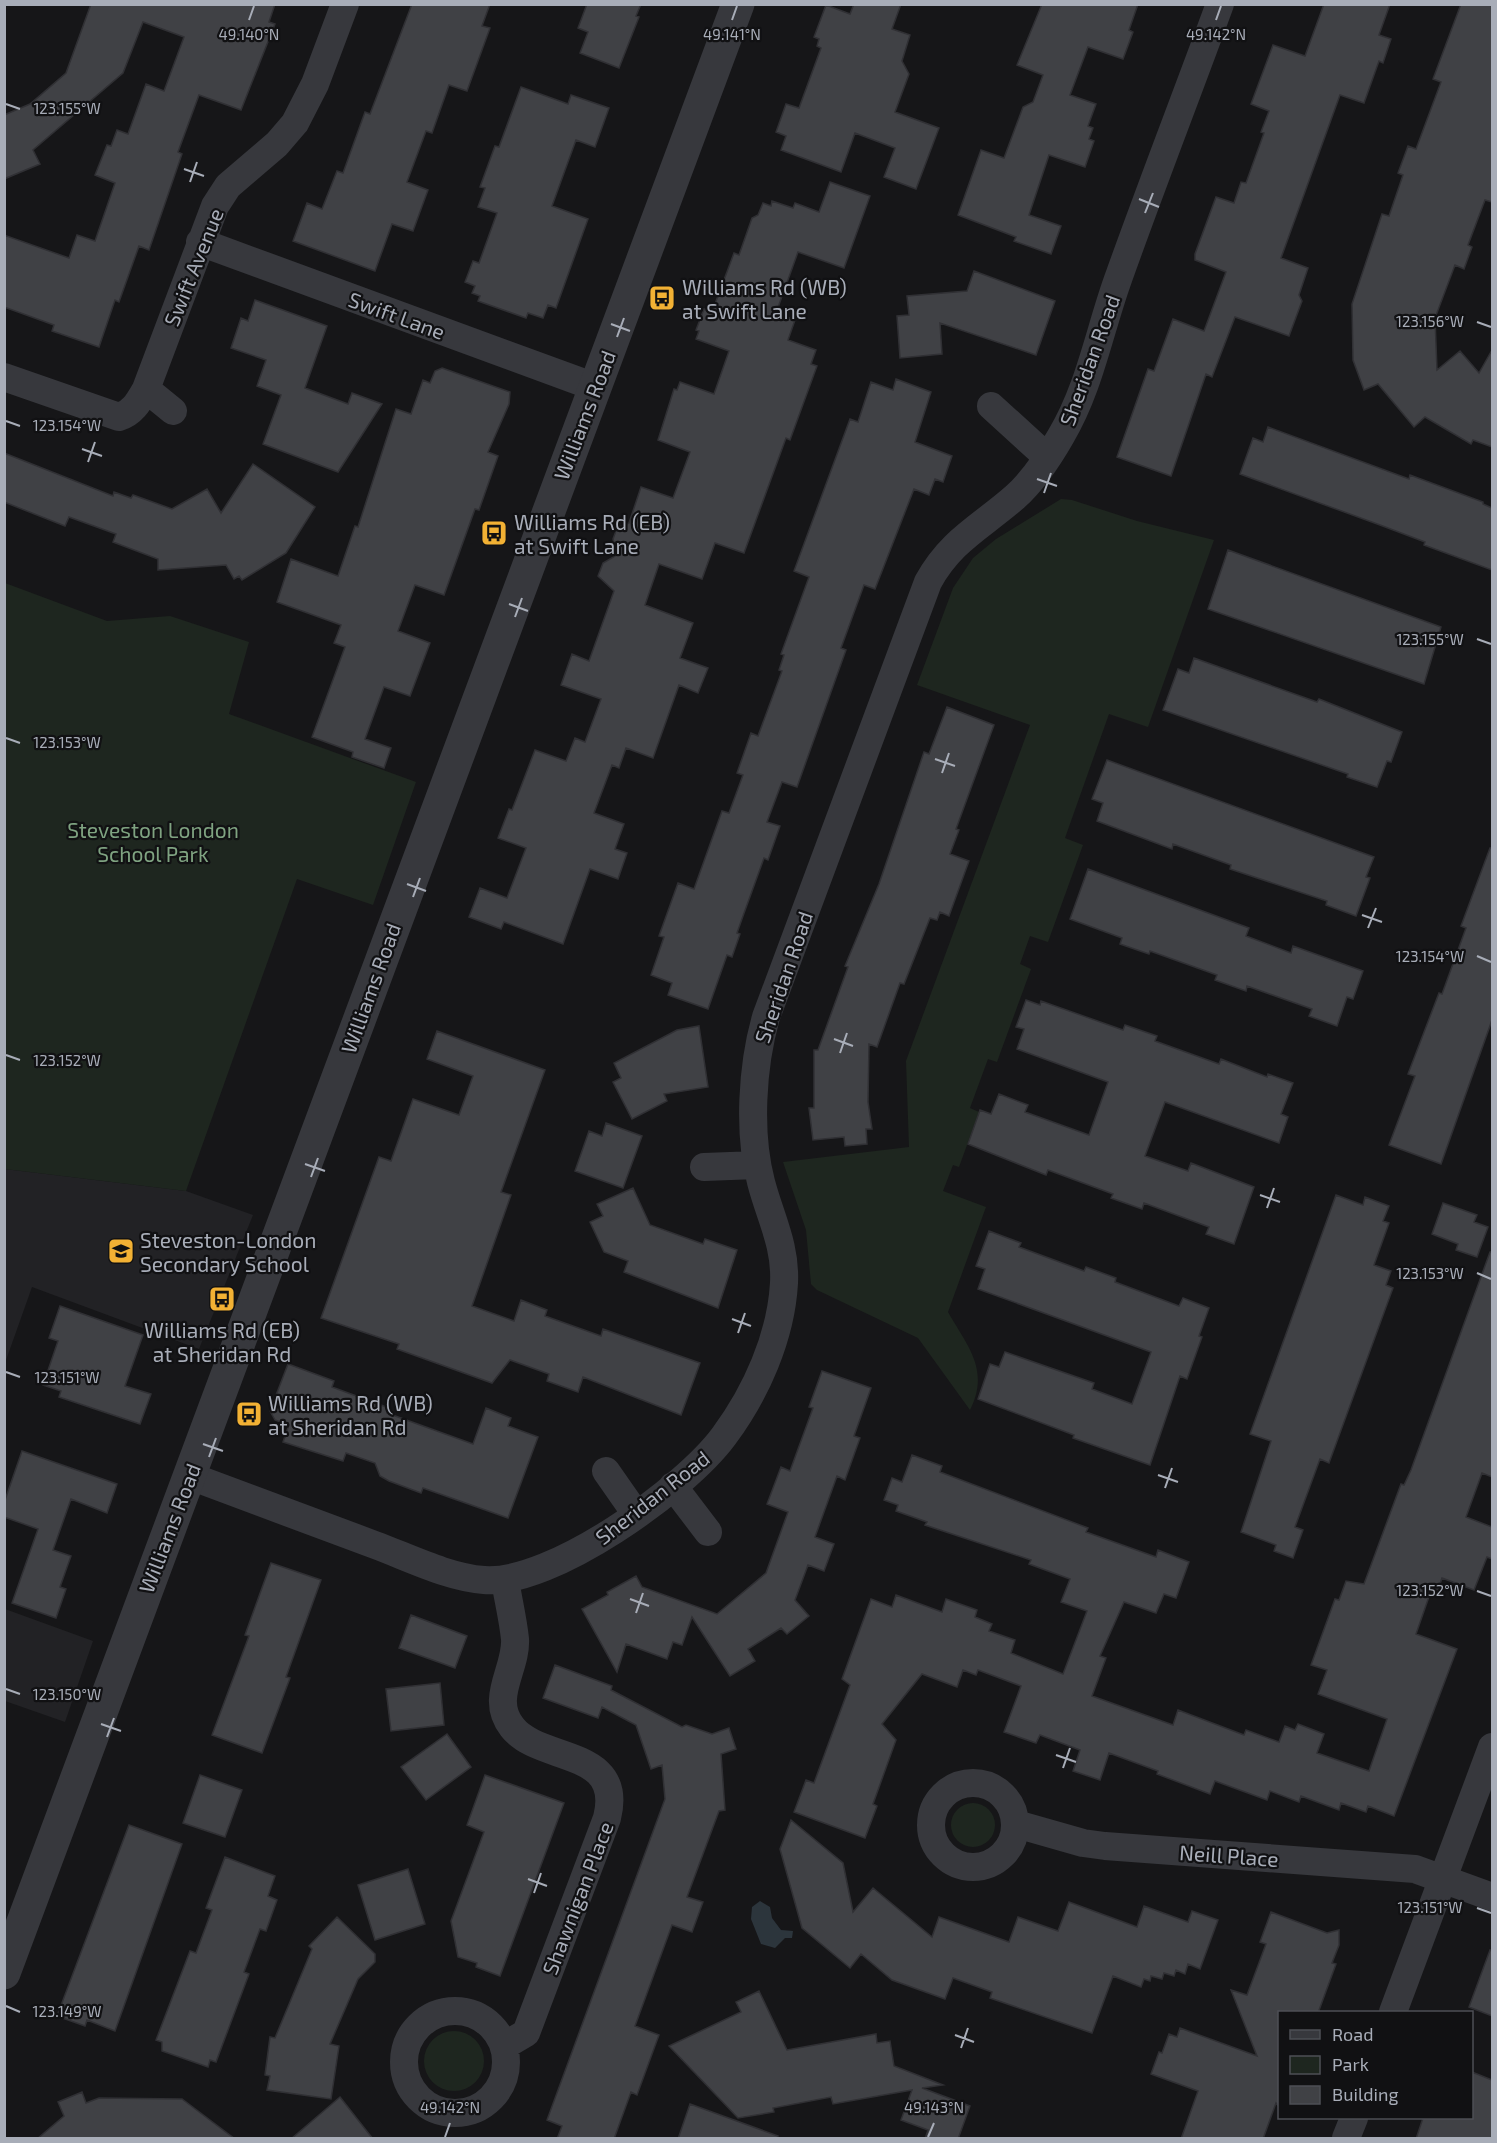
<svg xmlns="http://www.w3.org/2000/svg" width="1497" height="2143" font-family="'Exo 2',sans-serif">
  <rect width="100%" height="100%" fill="#161618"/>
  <path fill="#222225" d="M5,1169L186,1191L253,1215L199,1349L32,1287L5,1363Z
    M5,1609L93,1641L65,1722L5,1701Z"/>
  <path fill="#1e261f" d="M1061,499L1072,500L1137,521L1214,540L1148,727L1109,714L1065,838L1083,845L1048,942L1030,936L1020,964L1031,969L997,1062L988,1059L970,1108L979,1112L959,1167L953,1165L943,1191L986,1207L948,1312C968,1347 990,1370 970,1410L918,1338L817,1290L811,1284L806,1230L783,1162L909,1147L906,1061L1030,725L917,685L953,588L973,558L996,539Z
    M5,583L107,621L170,616L249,642L229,714L416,782L373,905L297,879L186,1191L5,1169Z
    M951 1825a22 22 0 1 1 44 0a22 22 0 1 1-44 0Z
    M424 2061a30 30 0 1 1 60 0a30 30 0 1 1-60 0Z"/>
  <path fill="#2c353c" d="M760,1901L770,1907L772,1918L781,1930L793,1931L792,1938H785L775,1948L761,1944L751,1919L752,1907Z"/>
  <path fill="#404145" stroke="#303034" stroke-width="1.5" d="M91,4H275L269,22L275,24L241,110L199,95L178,152L182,154L149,250L139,246L119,302L115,300L99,347L52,331L54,325L4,307V235L69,258L77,235L95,241L115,183L95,175L107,145L111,146L117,130L128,134L146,84L164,91L184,37L143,22L123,73L33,150L40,164L4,179V115L30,104L66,73Z
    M412,4H490L482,26L490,28L467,91L449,85L432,133L426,131L407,182L428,190L413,231L392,224L375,271L293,241L307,203L322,209L337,171L343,173L365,112L370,114Z
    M587,4H641L636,16L639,17L619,68L580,53L588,32L578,28Z
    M854,4H901L892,29L910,35L902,61L909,74L895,112L939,128L916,189L884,177L895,148L855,133L841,172L781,150L786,136L776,132L786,104L799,108L821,48L817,46L819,39L814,37L826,5L850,14Z
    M1042,4H1138L1129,30L1133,32L1123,59L1088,47L1070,95L1096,104L1088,126L1093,128L1089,139L1094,141L1085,167L1049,155L1029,215L1061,226L1051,254L1014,241L1016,237L958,215L981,150L1004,158L1023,107L1033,102L1043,75L1017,65Z
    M1324,4H1390L1379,35L1391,39L1383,63L1379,61L1364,103L1340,95L1281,258L1308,268L1299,295L1302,301L1289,336L1235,317L1212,377L1206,374L1171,476L1117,457L1148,369L1154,371L1173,319L1204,331L1226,272L1195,260V254L1216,197L1234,203L1241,182L1246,183L1264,133L1261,132L1269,111L1251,104L1273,45L1305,56Z
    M1461,4H1492V202L1485,200L1468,245L1472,247L1464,269L1455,265L1435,318L1437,370L1460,351L1479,373L1492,350V447L1473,440L1471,444L1425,417L1414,427L1378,384L1364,390L1353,360L1352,304L1382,214L1389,216L1403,175L1398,173L1408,146L1416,149L1441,82L1433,79Z
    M521,87L568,104L571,95L609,108L595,147L576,140L552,206L588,219L556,308L548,305L543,318L528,313L526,318L478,301L480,296L472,293L475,286L465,282L473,261L479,263L497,213L478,207L485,188L480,187L495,146L499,147Z
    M830,182L870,196L844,268L798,252L776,313L795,320L788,340L816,350L811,364L817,366L790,440L786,438L744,553L715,543L702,579L659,564L645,605L693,623L680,658L708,668L698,693L679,685L653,758L626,748L619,768L612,765L594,813L624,824L615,849L627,853L618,879L590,869L563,944L504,922L501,929L469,917L480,888L507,898L526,848L498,838L509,809L512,810L535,750L566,761L575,738L585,742L601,699L561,685L572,654L589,661L614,591L598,576L603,563L617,555L613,539L617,528L629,523L641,487L673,498L690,452L658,440L674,389L677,390L680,382L714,394L729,351L696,339L699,331L696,330L704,309L712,312L734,253L739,255L752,218L758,215L763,203L771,206L772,201L793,208L795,203L819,212Z
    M974,271L1055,301L1036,355L940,323L942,354L900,358L897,316L909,315L907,296L967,291Z
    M255,300L327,326L305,388L348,404L352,393L382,404L338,472L263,444L281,395L257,386L266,360L231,348L241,318L248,321Z
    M442,368L510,392L509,404L488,452L498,456L479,510L475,509L444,595L415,585L398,631L430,643L410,696L384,687L365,739L391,748L384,768L352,757L353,752L312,737L345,647L334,643L341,625L277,602L291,559L338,576L355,526L358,527L396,409L411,414L423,380L430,383L435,371Z
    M896,379L931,392L915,442L952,456L943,482L935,479L929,495L914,489L875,589L864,585L841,648L846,650L797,787L782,782L767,822L780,826L768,860L764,858L743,916L737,933L740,934L732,957L727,955L708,1009L668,995L672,983L651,975L664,937L659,936L678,883L694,889L722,811L729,813L743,775L737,773L751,733L758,736L782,671L779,670L784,655L781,654L809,577L794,571L850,419L858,422L871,382L893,390Z
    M1268,427L1409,479L1410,475L1483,502V504L1492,508V570L1424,545L1425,542L1380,525L1240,474L1253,438L1263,442Z
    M4,453L113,496L114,492L131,498L133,495L172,509L207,489L221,513L253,464L315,507L286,553L242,580L239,576L234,579L226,565L158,570V559L113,542L116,534L69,517L65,526L4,502Z
    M1228,550L1441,627L1424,684L1208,609Z
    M1194,658L1317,702L1319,699L1402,732L1391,762L1387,761L1377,787L1347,777L1348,774L1163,710L1178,669L1189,673Z
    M947,707L994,725L956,829L959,830L950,854L969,861L949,916L940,912L937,920L930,918L904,984L900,983L877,1047L869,1044L868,1102L872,1129H866L867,1144L845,1146L844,1137L813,1140L809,1108H814V1050H818L848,967L845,966L879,884L924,752L929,754Z
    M1107,760L1374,857L1366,877L1370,878L1356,916L1326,905L1327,901L1230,869L1231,865L1173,844L1172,849L1097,821L1103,803L1092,799Z
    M1490,848H1492V1020L1441,1164L1389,1145L1415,1076L1408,1074L1439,993L1442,994L1466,928L1461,926Z
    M1088,869L1249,928L1246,936L1291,953L1293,946L1363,971L1353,999L1347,997L1337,1026L1309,1016L1312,1009L1247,986L1246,991L1215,980L1217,975L1150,951L1149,954L1120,944L1122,938L1070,919Z
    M1026,1000L1040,1005L1041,1001L1123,1030L1125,1025L1157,1036L1155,1041L1219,1064L1221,1059L1267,1077L1268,1074L1293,1083L1281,1114L1288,1117L1279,1143L1165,1102L1145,1156L1188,1171L1191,1163L1254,1187L1234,1244L1206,1234L1209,1227L1144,1203L1142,1209L1111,1198L1113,1194L1048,1170L1046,1175L968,1144L980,1110L991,1114L999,1094L1028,1105L1025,1112L1089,1135L1108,1082L1017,1049L1024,1029L1016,1027Z
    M699,1026L708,1087L664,1094L667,1101L632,1119L613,1082L621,1078L614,1063L677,1030Z
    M437,1031L545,1070L501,1192L511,1195L472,1306L514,1321L521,1300L547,1310L545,1316L601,1336L603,1329L700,1363L681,1415L583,1377L578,1392L547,1381L549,1374L510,1360L492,1383L397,1349L399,1344L321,1318L379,1157L391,1161L413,1099L459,1115L473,1076L427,1059Z
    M606,1123L642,1136L623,1188L575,1171L589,1131L602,1136Z
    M633,1188L650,1225L703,1244L705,1239L737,1250L718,1308L624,1272L628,1261L604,1252L590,1222L603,1216L597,1204Z
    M1336,1195L1363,1205L1365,1197L1389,1206L1383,1221L1389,1223L1374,1265L1391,1271L1386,1285L1393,1288L1329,1463L1320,1459L1295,1527L1303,1530L1293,1558L1274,1551L1276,1545L1241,1532L1271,1441L1250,1434Z
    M1443,1203L1477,1215L1474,1222L1488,1227L1477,1257L1456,1250L1458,1244L1432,1234Z
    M989,1231L1021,1243L1019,1247L1084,1271L1086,1267L1116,1278L1115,1282L1179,1306L1183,1298L1209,1308L1199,1336L1202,1337L1187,1379L1180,1376L1150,1465L1073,1438L1074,1435L978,1399L990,1364L999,1367L1005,1352L1094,1383L1092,1389L1132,1404L1151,1352L978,1289L985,1269L976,1266Z
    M1490,1252H1492V1477L1482,1473L1466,1517L1492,1527V1559L1487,1557L1474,1590L1442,1578L1438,1590L1432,1588L1416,1634L1457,1649L1394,1816L1368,1806L1366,1812L1341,1803L1339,1810L1301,1796L1299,1802L1270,1791L1267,1800L1215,1781L1210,1794L1157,1774L1158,1771L1109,1753L1100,1780L1073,1771L1080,1750L1040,1735L1036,1743L1004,1732L1021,1686L978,1670L976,1675L963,1670L957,1687L922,1674L882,1724L896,1740L873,1804L877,1806L865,1838L794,1812L806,1780L814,1783L850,1685L842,1679L871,1599L892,1607L896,1595L942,1612L946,1599L977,1610L975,1617L992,1624L989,1631L1015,1640L1011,1653L1063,1674L1087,1611L1061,1602L1070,1579L1029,1564L1031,1560L925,1525L927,1522L896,1511L898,1505L884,1500L892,1478L902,1482L912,1455L942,1466L940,1472L1088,1528L1086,1532L1156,1557L1158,1550L1189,1562L1176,1598L1164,1594L1156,1613L1124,1602L1100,1656L1106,1658L1092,1696L1173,1725L1178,1710L1244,1735L1246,1730L1279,1742L1285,1726L1295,1730L1298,1724L1324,1734L1317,1753L1369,1771L1387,1719L1318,1694L1327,1670L1311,1665L1335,1599L1339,1600L1346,1581L1364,1584L1401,1484L1404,1485L1411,1470Z
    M60,1306L143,1335L125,1386L151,1394L140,1424L59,1397L61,1391L43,1385L58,1341L49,1338Z
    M288,1364L334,1381L332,1387L389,1408L387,1413L473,1444L486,1408L511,1418L508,1426L538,1437L508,1518L423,1488L421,1493L389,1481L380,1476L375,1463L346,1453L343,1461L283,1442L289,1425L275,1420L270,1411Z
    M822,1371L871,1388L854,1436L860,1438L845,1480L837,1476L815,1537L834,1544L824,1571L808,1565L795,1600L809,1616L787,1634L781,1628L748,1649L755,1661L730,1676L692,1617L682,1645L673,1642L667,1659L626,1644L617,1672L582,1609L608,1595L607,1592L636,1576L642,1587L717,1614L766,1573L788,1512L767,1504L781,1467L790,1471L813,1408L809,1407Z
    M22,1451L117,1484L107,1513L71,1499L53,1550L71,1556L60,1587L66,1589L56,1618L12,1603L38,1529L4,1517V1503Z
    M271,1563L321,1580L286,1677L290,1678L262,1753L212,1735L249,1636L245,1635Z
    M411,1615L467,1636L455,1668L399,1648Z
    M555,1665L612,1686L611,1690L682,1727L686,1725L712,1734L729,1728L736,1749L721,1754L725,1810L719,1811L687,1897L703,1902L692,1932L672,1925L635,2026L659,2035L637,2095L631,2092L614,2139H557L562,2126L547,2120L665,1799L662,1765L651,1769L636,1725L602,1707L598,1718L543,1698Z
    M440,1683L444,1725L391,1731L386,1689Z
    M447,1734L471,1767L426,1800L401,1767Z
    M200,1775L242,1790L225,1837L183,1823Z
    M485,1775L564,1803L500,1976L476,1967L477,1963L458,1957L451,1921L484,1832L467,1825Z
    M791,1820L843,1863L853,1912L873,1888L932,1937L939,1917L1009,1942L1018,1917L1058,1931L1069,1902L1137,1927L1144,1906L1188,1922L1192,1911L1218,1920L1200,1969L1188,1964L1185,1974L1176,1970L1174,1976L1164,1973L1162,1979L1151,1976L1150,1981L1144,1979L1141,1987L1113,1976L1092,2033L990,1998L992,1992L953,1978L945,1999L892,1980L861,1954L850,1968L802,1928L780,1849Z
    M129,1825L182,1844L115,2031L87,2020L85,2026L57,2016Z
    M225,1857L275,1876L268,1896L277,1900L266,1931L260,1929L244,1972L249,1974L216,2062L210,2060L208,2067L162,2051V2042L156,2040L190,1951L196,1953L212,1910L206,1908Z
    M408,1869L425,1924L375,1940L358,1885Z
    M1271,1912L1327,1933L1339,1930V1945L1332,1963L1336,1964L1318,2013H1280V2108L1276,2103L1263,2139H1181L1198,2091L1151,2074L1159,2052L1162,2053L1169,2034L1177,2037L1180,2028L1257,2056L1231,1990L1247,1995L1266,1944L1260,1942Z
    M337,1917L375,1954V1962L358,1979L330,2044L339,2046L331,2099L267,2090L270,2076L265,2075L270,2037L275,2038L312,1949L309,1946Z
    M1490,1950L1492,1951V2016L1469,2007Z
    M759,1991L787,2050L876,2034L877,2043L890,2041L894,2066L943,2085L922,2088L970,2106L958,2139H925L928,2130L901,2120L912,2090L833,2104L831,2097L773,2108L774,2112L738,2118L669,2046L741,2012L736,2002Z
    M1472,2072L1492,2080V2139H1416L1423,2118H1472Z
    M82,2092L86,2103L99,2098L182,2099L235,2139H37L64,2116L58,2102Z
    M340,2097L373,2139H291Z
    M690,2104L778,2136L777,2139H678Z"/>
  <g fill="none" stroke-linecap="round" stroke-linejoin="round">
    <path stroke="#37383d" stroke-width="28" d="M200,242L595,387
      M4,377L119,417C133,413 139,401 146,389
      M991,406L1047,457
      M173,411L146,389L215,206L228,186L277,144L295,123L315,84L345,4
      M704,1167L757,1165
      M606,1471L636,1514
      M190,1476C251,1499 313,1522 375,1545C410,1558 447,1577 484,1580C552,1585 685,1489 724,1436C756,1393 781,1337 784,1283C786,1245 770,1217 761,1182C748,1133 752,1066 766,1017L928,582C951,540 981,527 1015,497C1034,480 1049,457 1061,436C1089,389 1099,333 1117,282C1150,189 1186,97 1220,4
      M673,1486L708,1532
      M931 1825a42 42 0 1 1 84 0a42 42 0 1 1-84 0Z
      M1016,1824L1083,1843L1105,1846L1415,1869L1492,1897
      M404 2062a51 51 0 1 1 102 0a51 51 0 1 1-102 0Z
      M1393,2012L1492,1747
      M504,2046L526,2033L607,1818C625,1747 539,1763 512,1727C489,1698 517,1669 515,1639C513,1619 508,1599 505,1580
      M1346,2138L1354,2118"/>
    <path stroke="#37383d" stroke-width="33" d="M4,1973L738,4"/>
  </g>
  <path fill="none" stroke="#a8adb8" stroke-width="2" d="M249,20L254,6M732,20L737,6M1216,20L1221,6M6,104L20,109M184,169L204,176M190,182L197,162M1139,199L1159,207M1145,213L1153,193M1477,322L1491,327M611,324L630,331M617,337L624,318M6,421L20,426M82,449L102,456M88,462L95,442M1037,479L1057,486M1044,493L1051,473M509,604L528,611M515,617L522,598M1477,639L1491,644M6,738L20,743M935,759L955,766M942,773L949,753M407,884L426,891M413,897L420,878M1362,915L1382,922M1368,928L1376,908M1477,956L1491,962M834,1039L853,1046M840,1053L847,1033M6,1055L20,1060M305,1164L325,1171M311,1177L318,1158M1260,1195L1280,1202M1267,1208L1274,1188M1477,1273L1491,1279M732,1319L751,1326M738,1333L745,1313M6,1372L20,1377M203,1444L223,1451M209,1457L216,1438M1158,1475L1178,1482M1165,1488L1172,1468M1477,1591L1491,1596M630,1599L649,1606M636,1613L643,1593M6,1689L20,1694M101,1724L121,1731M107,1737L114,1718M1056,1755L1076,1762M1063,1768L1070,1748M528,1879L547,1886M534,1893L541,1873M1477,1908L1491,1913M6,2006L20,2012M955,2035L974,2042M961,2048L968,2028M445,2137L450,2123M928,2137L934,2123"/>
  <defs>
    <symbol id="bus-square" viewBox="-11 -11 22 22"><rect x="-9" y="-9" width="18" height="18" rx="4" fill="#f2b134" stroke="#111113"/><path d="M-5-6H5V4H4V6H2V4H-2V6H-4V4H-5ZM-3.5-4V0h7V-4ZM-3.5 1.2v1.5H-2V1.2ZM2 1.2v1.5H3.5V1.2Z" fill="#111"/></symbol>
    <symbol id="school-square" viewBox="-11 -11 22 22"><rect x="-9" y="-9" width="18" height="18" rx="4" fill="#f2b134" stroke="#111113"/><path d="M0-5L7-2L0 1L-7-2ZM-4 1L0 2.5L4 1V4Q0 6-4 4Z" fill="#111"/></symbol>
  </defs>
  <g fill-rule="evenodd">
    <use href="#bus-square" x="647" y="283" width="30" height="30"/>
    <use href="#bus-square" x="479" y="518" width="30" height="30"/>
    <use href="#school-square" x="106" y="1236" width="30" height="30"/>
    <use href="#bus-square" x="207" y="1284" width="30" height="30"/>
    <use href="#bus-square" x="234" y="1399" width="30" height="30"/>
  </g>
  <g text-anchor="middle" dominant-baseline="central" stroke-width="4.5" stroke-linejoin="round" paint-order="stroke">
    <g font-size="21" fill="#a8adb8" stroke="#111113">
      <text transform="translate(193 267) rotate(-68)">Swift Avenue</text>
      <text transform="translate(397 315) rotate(20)">Swift Lane</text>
      <text transform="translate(1089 360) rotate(-70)">Sheridan Road</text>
      <text transform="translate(584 415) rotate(-69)">Williams Road</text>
      <text transform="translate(783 977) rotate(-71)">Sheridan Road</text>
      <text transform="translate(370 988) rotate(-70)">Williams Road</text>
      <text transform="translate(652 1497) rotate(-38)">Sheridan Road</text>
      <text transform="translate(169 1528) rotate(-69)">Williams Road</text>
      <text transform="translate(1229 1855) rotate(4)">Neill Place</text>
      <text transform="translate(577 1898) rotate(-69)">Shawnigan Place</text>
    </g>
    <g font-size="21" fill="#a8adb8" stroke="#111113" text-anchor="start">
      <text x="682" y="286">Williams Rd (WB)<tspan x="682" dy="24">at Swift Lane</tspan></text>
      <text x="514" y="521">Williams Rd (EB)<tspan x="514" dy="24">at Swift Lane</tspan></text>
      <text x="140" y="1239">Steveston-London<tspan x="140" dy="24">Secondary School</tspan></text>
      <text x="222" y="1329" text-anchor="middle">Williams Rd (EB)<tspan x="222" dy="24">at Sheridan Rd</tspan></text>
      <text x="268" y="1402">Williams Rd (WB)<tspan x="268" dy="24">at Sheridan Rd</tspan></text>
    </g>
    <g font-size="21" fill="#7fa381" stroke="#111113">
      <text x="153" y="829">Steveston London<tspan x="153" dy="24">School Park</tspan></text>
    </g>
  </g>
  <g font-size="15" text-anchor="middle" fill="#a8adb8" stroke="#111113" stroke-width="4.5" stroke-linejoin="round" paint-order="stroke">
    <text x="249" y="40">49.140°N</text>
    <text x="732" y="40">49.141°N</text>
    <text x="1216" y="40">49.142°N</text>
    <text x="67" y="114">123.155°W</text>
    <text x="1430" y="327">123.156°W</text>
    <text x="67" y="431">123.154°W</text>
    <text x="1430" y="645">123.155°W</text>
    <text x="67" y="748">123.153°W</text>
    <text x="1430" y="962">123.154°W</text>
    <text x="67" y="1066">123.152°W</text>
    <text x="1430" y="1279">123.153°W</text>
    <text x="67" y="1383">123.151°W</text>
    <text x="1430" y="1596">123.152°W</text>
    <text x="67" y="1700">123.150°W</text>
    <text x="1430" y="1913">123.151°W</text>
    <text x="67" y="2017">123.149°W</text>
    <text x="450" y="2113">49.142°N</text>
    <text x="934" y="2113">49.143°N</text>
  </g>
  <rect width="1497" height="2143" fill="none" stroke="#a8adb8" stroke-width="12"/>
  <rect x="1278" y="2011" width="195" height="108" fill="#111113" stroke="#4d4f55" stroke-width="1.5"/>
  <rect x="1290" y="2030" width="30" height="9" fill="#37383d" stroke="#4d4f55" stroke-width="1.5"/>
  <text x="1332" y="2041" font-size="18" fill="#a8adb8">Road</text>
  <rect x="1290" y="2056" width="30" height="18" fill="#1e261f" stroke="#4d4f55" stroke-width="1.5"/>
  <text x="1332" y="2071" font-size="18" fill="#a8adb8">Park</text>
  <rect x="1290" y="2086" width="30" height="18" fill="#404145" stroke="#4d4f55" stroke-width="1.5"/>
  <text x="1332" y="2101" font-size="18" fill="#a8adb8">Building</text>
</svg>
